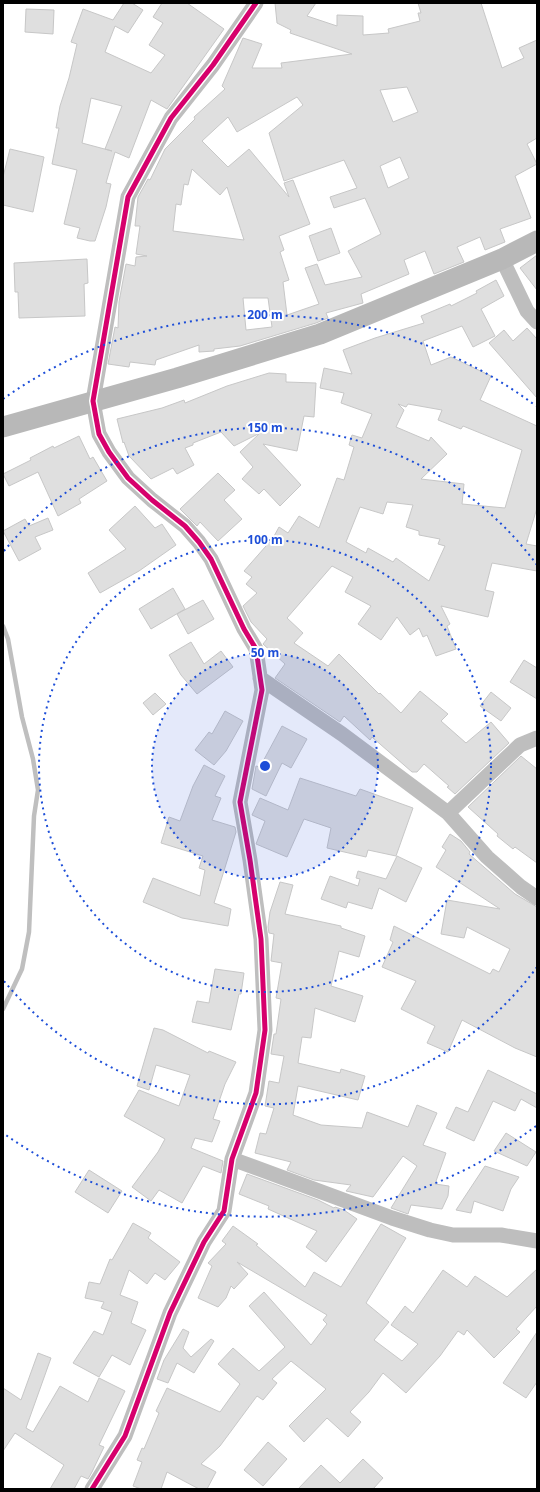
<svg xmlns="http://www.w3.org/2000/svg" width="540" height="1492" font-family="'Noto Sans',sans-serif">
  <rect width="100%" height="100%" fill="#fff"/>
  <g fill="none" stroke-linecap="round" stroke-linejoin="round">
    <path stroke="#bfbfbf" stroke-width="4.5" d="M3,626L8,639L22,717L33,759L38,790L34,816L29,932L22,969L3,1009"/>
  </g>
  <path fill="#dfdfdf" stroke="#c7c7c7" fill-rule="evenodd" d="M124,3H132L143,10L128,33L115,26L105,52L151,73L165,55L149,45L163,23L153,17L162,3H187L224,29L167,109L151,100L129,158L115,152L106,183L111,184L106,207L95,241H90L77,238L80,228L64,224L77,170L52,164L59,128H56L60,106L69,78L77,44L71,42L83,9L113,20ZM91,98L122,106L105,149L112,151L82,143Z
    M275,3H316L307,16L337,26V15L363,16V35L389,33L388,29L420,21L418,13H421L418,3H481L502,68L524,58L519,48L537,40V138L527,144L537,164L515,176L531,218L500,229L505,242L485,250L480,237L457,247L464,262L434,274L425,251L404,260L409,274L361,294L363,303L326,313L328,318L316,323L240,346L214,349V351L199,352V345L156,360L155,365L130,362L129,367L108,364L115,327L118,328L119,302L126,264L135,266L136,257L147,256L136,254L140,226H135L138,197L148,179L150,180L165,149L195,119L194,117L225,89L222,86L243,38L262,44L252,68H282L281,63L352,54L290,33L291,30L277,23ZM407,87L418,112L393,122L380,90ZM297,97L303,105L269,133L284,181L344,160L357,188L330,197L334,208L365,198L381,234L348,251L362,277L325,285L317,264L305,268L319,304L287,315L283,282L289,280L280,252L284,250L279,236L310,224L293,180L284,183L289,197L249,149L228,167L202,141L228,117L237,132ZM400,157L409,178L388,188L380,166ZM192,169L220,195L227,187L244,240L173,231L176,204L181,205L184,184L188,185ZM243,298H268L272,327L246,330Z
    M26,9L54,10L53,34L25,32Z
    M10,149L44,157L33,212L3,205V177Z
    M331,228L340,253L318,261L309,236Z
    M537,255V290L520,268Z
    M87,259L88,283L84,284L85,316L19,318L18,292H15L14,263Z
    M496,280L504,296L481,309L495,336L473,347L462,326L423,341L431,365L451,357L491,376L480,400L537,426V508L526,544L537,546V571L492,563L485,590L494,592L488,617L441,606L450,624L447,626L456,649L436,656L427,635L423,637L419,628L410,635L397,617L381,640L358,624L371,606L345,592L353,577L332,566L287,618L303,633L294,643L328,666L339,654L379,694L380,693L401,713L420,691L448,714L441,721L466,743L491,722L509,743L455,794L447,787L449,786L424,764L417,772H412L372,737L370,740L344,716L340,722L275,678L285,664L263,644L267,639L251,622L243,606L257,593L246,584L252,577L244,571L273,538L279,527L288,533L299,516L319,528L337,478L344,480L354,447L349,445L352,435L362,438L372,414L341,403L344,393L320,388L324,368L352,374L343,350L375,338L424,323L421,316L450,304L451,306L477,293L476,291ZM398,404L406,407L408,404L442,410L438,420L461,429L463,426L522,450L505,508L462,504L464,484L421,479L447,454L431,437L429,441L396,427L404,410ZM387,502L413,505L406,527L419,531V535L440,539L438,544L445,546L429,581L396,558L393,562L368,548L366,553L346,542L360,507L383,514Z
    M527,328L537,339V398L489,343L504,330L513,341Z
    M269,373L286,374V382L316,383L314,417L304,416L297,451L263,444L301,485L280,506L264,489L259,494L242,479L253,467L240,452L260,433L234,446L221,432L193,443V445L185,448L194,465L177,474L173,468L151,479L129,456L124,442L123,443L117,419L162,408L184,400L185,403L227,386Z
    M79,436L90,459L93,457L107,481L79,499L81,503L58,516L38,472L9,486L3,474L31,460L30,458L53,446L54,448Z
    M218,473L235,490L224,500L242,519L218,541L200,522L197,526L180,509Z
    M135,506L155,528L162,524L176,545L139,571L100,593L88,573L126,549L109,530Z
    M48,518L53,530L35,537L41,549L19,561L3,531L25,519L29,526Z
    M173,588L185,609L151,629L139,609Z
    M203,600L214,619L188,634L177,614Z
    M191,642L204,664L221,651L233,667L197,694L181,675L169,655Z
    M524,660L537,668V699L510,682Z
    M491,692L511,708L501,721L480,706Z
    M155,693L166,704L153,715L143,703Z
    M225,711L243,721L226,751L214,765L195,750L209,732L212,734Z
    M282,726L307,739L291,768L282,763L266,796L252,789L256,766L260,767Z
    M521,756L537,769V863L515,847L513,849L497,836L498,834L468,807Z
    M204,765L225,776L215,796L221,798L212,820L235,827L236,832L214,903L231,909L228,926L182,918L143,902L153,878L200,896L205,870L199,868L203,856L161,843L169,817L180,821L193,786Z
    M300,778L356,796L360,789L413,808L396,856L368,850L366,857L327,848L331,828L304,819L287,857L256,844L265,821L252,815L260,798L288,810Z
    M450,834L461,841L470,852L469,854L515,894L537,907V1057L515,1048L462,1020L448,1052L427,1043L435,1026L401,1009L416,981L382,967L393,942L390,940L394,926L490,974L493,969L499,972L510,949L467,927L464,938L441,934L447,900L500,909L436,867L446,850L442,847Z
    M397,856L422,868L406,902L379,888L372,909L348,902L346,908L321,899L330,876L358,886L360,879L356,878L358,871L386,879Z
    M280,882L293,885L285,914L341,926V928L365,936L359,957L339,951L331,986L363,996L355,1022L315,1008L311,1038L302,1037L298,1063L340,1073L341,1069L365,1076L358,1100L298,1086L293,1115L321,1125L362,1128L367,1112L408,1127L417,1105L437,1113L423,1145L446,1153L435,1184L449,1186L448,1196L442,1209L411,1205L408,1214L391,1208L417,1166L403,1156L373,1197L346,1191L351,1185L314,1180L287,1170L291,1162L255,1153L260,1133L266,1134L274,1108L265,1106L269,1081L279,1083L284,1056L271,1054L274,1034H276L281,999L276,998L282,963L271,961L274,934L269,933L268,927L270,912Z
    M215,969L244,973L241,994H239L231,1030L192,1022L197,1001L209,1003Z
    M154,1028L163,1030L208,1053L209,1051L236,1062L225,1084L213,1119L220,1121L212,1142L195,1138L191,1148L223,1161L221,1173L203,1166L182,1203L159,1190L151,1201L132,1187L158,1152L165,1139L124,1116L139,1090L179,1106L190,1075L156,1065L149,1090L137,1086Z
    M488,1070L537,1094V1108L521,1099L515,1111L493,1101L474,1141L446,1128L456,1107L468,1112Z
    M506,1133L536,1152L527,1166L494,1151Z
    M485,1166L519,1177L511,1189L503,1211L474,1201L471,1213L456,1210Z
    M89,1170L122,1191L108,1213L75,1192Z
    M247,1174L318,1200L334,1208L335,1207L344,1210L357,1219L326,1262L306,1247L317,1231L268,1209L269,1206L239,1194Z
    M133,1223L151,1233L148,1238L180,1262L165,1280L155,1273L147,1284L129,1270L120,1295L138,1302L131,1323L146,1330L130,1365L112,1355L99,1377L73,1363L94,1331L103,1335L112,1312L101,1308L104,1302L85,1298L89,1282L100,1284L110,1259L112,1260Z
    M381,1224L406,1238L366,1303L389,1322L374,1340L402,1361L418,1344L391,1325L405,1306L413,1313L443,1270L467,1287L475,1276L507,1297L537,1269V1306L516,1329L520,1332L494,1358L467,1330L464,1335L458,1331L440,1356L406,1393L383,1373L369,1392L350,1412L361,1422L348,1437L327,1418L304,1442L289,1426L326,1389L291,1361L272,1379L277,1383L263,1400L257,1396L220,1446L201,1464L216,1472L207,1489H199L167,1472L161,1489H141L133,1486L142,1462L137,1460L142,1448L144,1449L159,1413L156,1411L167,1388L220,1412L240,1384L218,1364L233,1348L259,1371L285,1347L249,1306L264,1292L311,1345L327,1324L323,1320L327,1315L237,1262L248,1274L234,1289L231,1286L226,1298L218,1307L198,1298L212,1266L208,1263L226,1244L222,1241L233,1226L258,1244L256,1245L305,1287L314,1272L341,1287Z
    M183,1329L189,1332L183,1348L191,1357L211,1339L214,1341L194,1373L177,1363L168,1383L157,1379L164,1360Z
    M537,1332V1382L526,1398L503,1383Z
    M38,1353L51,1358L26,1428L33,1432L60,1386L88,1402L99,1378L125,1391L99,1445L104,1447L92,1472L88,1479L81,1476L74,1489H50L64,1465L15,1433L3,1451V1388L21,1400Z
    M268,1442L287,1459L263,1486L244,1470Z
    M363,1459L383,1478L373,1489H298L321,1465L340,1483Z"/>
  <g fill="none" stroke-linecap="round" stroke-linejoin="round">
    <path stroke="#bebebe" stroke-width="15" d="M502,259L527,311L537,322
      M260,678L342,734L448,813L487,857L521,887L537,898
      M448,813L520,745L537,738
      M232,1159L392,1218L430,1230L453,1235H501L537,1241
      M92,1489L125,1436L170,1313L204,1242L224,1211L232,1159L256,1093L265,1030L261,939L250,860L240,802L262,690L256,649L244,629L211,559L199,542L185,526L152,500L128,478L109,452L99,434L93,401L128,197L171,118L213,65L256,3"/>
    <path stroke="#b8b8b8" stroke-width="21" d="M3,427L177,378L320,334L502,259L537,241"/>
    <defs>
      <path id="cycleway" d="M92,1489L125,1436L170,1313L204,1242L224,1211L232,1159L256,1093L265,1030L261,939L250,860L240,802L262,690L256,649L244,629L211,559L199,542L185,526L152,500L128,478L109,452L99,434L93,401L128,197L171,118L213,65L256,3"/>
    </defs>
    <use href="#cycleway" stroke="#fff" stroke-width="8"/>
    <use href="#cycleway" stroke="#d6006c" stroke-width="5"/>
  </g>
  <circle cx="265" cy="766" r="113" fill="#1d4ed8" fill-opacity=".12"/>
  <g fill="none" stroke="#1d4ed8" stroke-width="2" stroke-dasharray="2 4">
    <circle cx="265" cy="766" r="113"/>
    <circle cx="265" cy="766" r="226"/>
    <path d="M537 967A338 338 0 0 1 4 981M4 551A338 338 0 0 1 537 565"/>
    <path d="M536 1126A451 451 0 0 1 3 1133M3 399A451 451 0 0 1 536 406"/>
  </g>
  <circle cx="265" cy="766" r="6" fill="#1d4ed8" stroke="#fff" stroke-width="2"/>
  <g font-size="12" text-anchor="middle" font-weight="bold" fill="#1d4ed8" stroke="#fff" stroke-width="4" stroke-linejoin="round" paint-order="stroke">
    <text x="265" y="319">200 m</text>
    <text x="265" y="432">150 m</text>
    <text x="265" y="544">100 m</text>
    <text x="265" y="657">50 m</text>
  </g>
  <rect width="540" height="1492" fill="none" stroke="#000000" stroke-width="8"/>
</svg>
